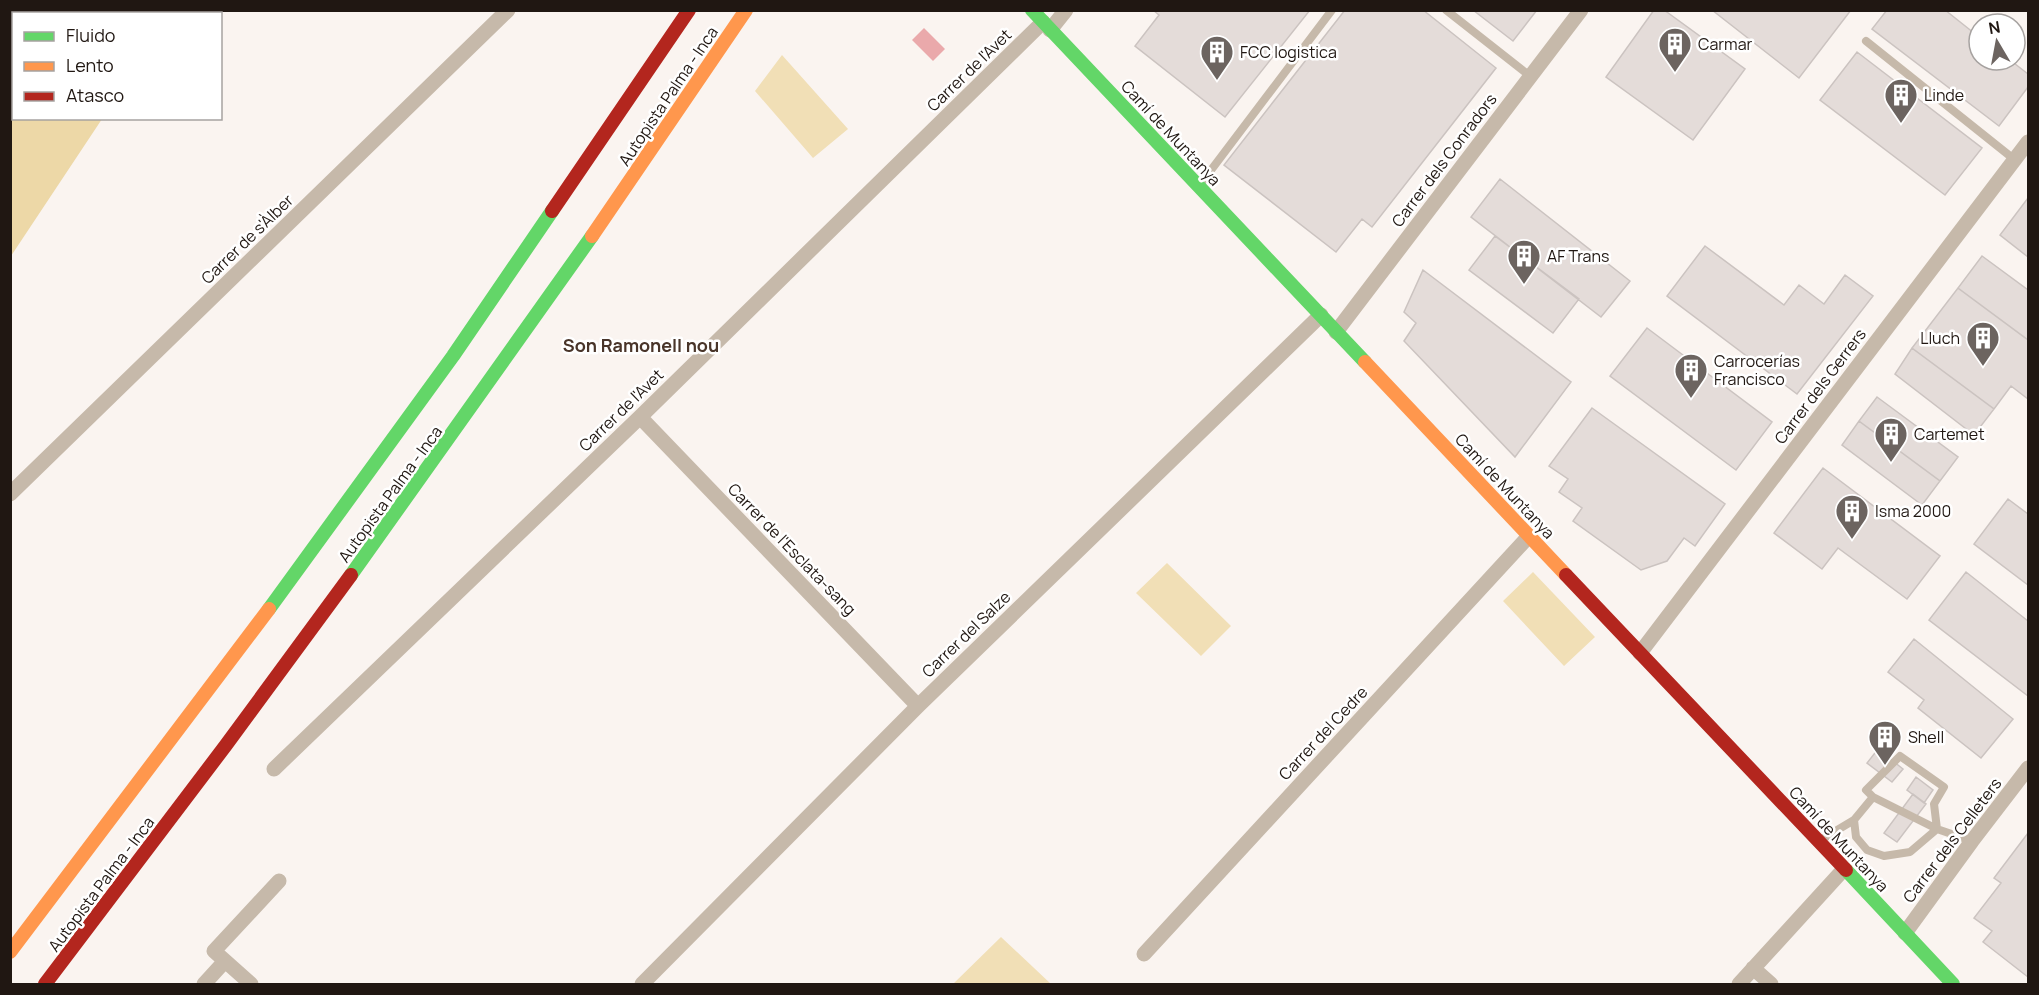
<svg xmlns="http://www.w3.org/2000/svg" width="2039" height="995" font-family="Manrope,sans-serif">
  <rect width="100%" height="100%" fill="#faf4f0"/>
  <path fill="#f1dfb6" d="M782,55L848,129L813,158L755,91Z
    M1167,563L1231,626L1201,656L1136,593Z
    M1533,572L1595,637L1564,666L1503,601Z
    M1001,937L1051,984H953Z"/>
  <path fill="#edd8a7" d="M11,10L175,11L173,14H14V118L102,119L11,256Z"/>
  <path fill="#eaa9ab" d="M924,28L945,49L933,61L912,40Z"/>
  <path fill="#e4dcd9" stroke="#cbc3c0" stroke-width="1.5" d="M1153,10H1310L1225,117L1135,46L1159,15Z
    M1345,10H1423L1496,68L1372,227L1362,219L1336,252L1224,165Z
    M1473,10H1537L1513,41Z
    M1654,10H1664L1745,69L1693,140L1606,77Z
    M1712,10H1851L1799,78Z
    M1887,10H1945L1979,37V60H2010L2028,74V87L1999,126L1872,29Z
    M1857,52L1982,148L1945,195L1820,100Z
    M1500,179L1630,281L1601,317L1471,217Z
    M2028,198V257L2000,235Z
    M1495,236L1579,299L1553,333L1469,270Z
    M1705,246L1784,305L1799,285L1824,304L1845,275L1873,296L1797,394L1667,296Z
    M1982,256L2028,290V340L1958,288Z
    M1423,270L1571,382L1515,457L1404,341L1416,323L1404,312Z
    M1958,288L2028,340V399L2011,386L1994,409L1912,348Z
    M1647,328L1772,422L1736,470L1610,376Z
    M1912,348L1994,409L1974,435L1895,374Z
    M1877,397L1958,457L1940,481L1859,421Z
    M1592,408L1725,504L1695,546L1684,538L1667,561L1641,570L1573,521L1582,508L1559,492L1568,479L1549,466Z
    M1859,421L1940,481L1922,505L1842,445Z
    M1823,468L1940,556L1907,599L1838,548L1822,569L1774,533Z
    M2008,499L2028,514V585L1974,544Z
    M1966,572L2028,621V696L1929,620Z
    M1914,639L2013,719L1981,758L1918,708L1924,700L1888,672Z
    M1878,749L1903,769L1892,782L1867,763Z
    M1916,777L1933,790L1924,803L1907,790Z
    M1913,794L1926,804L1897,842L1884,833Z
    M2028,833V977L1983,942L1992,931L1974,918L2001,883L1994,878Z"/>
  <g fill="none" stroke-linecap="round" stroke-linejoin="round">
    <path stroke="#c6b9aa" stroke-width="8" d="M1446,10L1530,76
      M1866,41L2015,160
      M1199,186L1332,10
      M1873,797L1866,790L1900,756L1944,787L1934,804L1937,829L1910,852L1884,856L1867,850L1856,837L1854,820L1873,797L1937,829L1972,841
      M1819,841L1854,820"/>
    <path stroke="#c6b9aa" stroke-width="15" d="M1050,30L1066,10
      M1336,332L1581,10
      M640,417L918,706
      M10,494L508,10
      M1640,653L2028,142
      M274,769L640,417L1043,22
      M1905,933L1972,841L2028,768
      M1144,954L1529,536
      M1753,968L1771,984
      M204,984L225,961
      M251,984L214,951L279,881
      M642,984L918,706L1321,315
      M1739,984L1844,869"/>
    <path stroke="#63d668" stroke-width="14" d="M1032,10L1365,362
      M351,575L592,236
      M269,609L453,356L552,211
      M1846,870L1953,984"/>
    <path stroke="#ff974d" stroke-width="14" d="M592,236L746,10
      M1365,362L1566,575
      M10,952L269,609"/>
    <path stroke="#b3261e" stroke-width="14" d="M552,211L689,10
      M1566,575L1846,870
      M45,984L226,745L351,575"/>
  </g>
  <defs>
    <symbol id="building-pin" viewBox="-11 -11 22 30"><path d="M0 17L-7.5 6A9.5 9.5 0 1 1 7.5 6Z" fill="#6c6460" stroke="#fff"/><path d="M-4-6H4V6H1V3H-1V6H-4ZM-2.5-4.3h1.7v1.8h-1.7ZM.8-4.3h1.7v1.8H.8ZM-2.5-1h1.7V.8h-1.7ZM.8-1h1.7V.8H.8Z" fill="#fff"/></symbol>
  </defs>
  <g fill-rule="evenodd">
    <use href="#building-pin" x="1656" y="25" width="38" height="52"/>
    <use href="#building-pin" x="1198" y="33" width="38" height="52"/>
    <use href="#building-pin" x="1882" y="76" width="38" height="52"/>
    <use href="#building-pin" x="1505" y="237" width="38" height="52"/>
    <use href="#building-pin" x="1964" y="319" width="38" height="52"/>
    <use href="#building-pin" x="1672" y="351" width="38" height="52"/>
    <use href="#building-pin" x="1872" y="415" width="38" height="52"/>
    <use href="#building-pin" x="1833" y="492" width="38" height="52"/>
    <use href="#building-pin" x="1866" y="718" width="38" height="52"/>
  </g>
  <g text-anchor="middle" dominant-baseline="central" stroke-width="5" stroke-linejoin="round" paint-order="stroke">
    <g font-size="16" fill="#201712" stroke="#fff" text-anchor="start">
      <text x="1698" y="44">Carmar</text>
      <text x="1240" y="52">FCC logistica</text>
      <text x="1924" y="95">Linde</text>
      <text x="1547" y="256">AF Trans</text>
      <text x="1960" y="338" text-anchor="end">Lluch</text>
      <text x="1714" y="361">Carrocerías<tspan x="1714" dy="18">Francisco</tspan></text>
      <text x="1914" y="434">Cartemet</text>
      <text x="1875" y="511">Isma 2000</text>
      <text x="1908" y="737">Shell</text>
    </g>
    <g font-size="16" fill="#201712" stroke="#fff">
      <text transform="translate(969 70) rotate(-44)">Carrer de l'Avet</text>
      <text transform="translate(668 96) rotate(-56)">Autopista Palma - Inca</text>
      <text transform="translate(1171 133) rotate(47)">Camí de Muntanya</text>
      <text transform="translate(1444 160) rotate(-53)">Carrer dels Conradors</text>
      <text transform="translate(247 239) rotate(-44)">Carrer de s'Àlber</text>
      <text transform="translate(1820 386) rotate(-53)">Carrer dels Gerrers</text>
      <text transform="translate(621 410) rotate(-44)">Carrer de l'Avet</text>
      <text transform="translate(1505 486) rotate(47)">Camí de Muntanya</text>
      <text transform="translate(390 494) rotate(-54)">Autopista Palma - Inca</text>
      <text transform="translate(792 549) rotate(46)">Carrer de l'Esclata-sang</text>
      <text transform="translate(966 634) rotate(-44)">Carrer del Salze</text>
      <text transform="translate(1323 733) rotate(-47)">Carrer del Cedre</text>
      <text transform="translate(1839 839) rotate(47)">Camí de Muntanya</text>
      <text transform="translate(1952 840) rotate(-53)">Carrer dels Celleters</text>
      <text transform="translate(101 884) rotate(-53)">Autopista Palma - Inca</text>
    </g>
    <g font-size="18" font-weight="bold" fill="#49352a" stroke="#fff">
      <text x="641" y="345">Son Ramonell nou</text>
    </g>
  </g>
  <rect width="2039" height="995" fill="none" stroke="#201712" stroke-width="24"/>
  <rect x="12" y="12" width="210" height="108" fill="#ffffff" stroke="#a6a2a0" stroke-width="1.5"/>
  <rect x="24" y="32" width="30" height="9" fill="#63d668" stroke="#a6a2a0" stroke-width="1.5"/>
  <text x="66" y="42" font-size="18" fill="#201712">Fluido</text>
  <rect x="24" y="62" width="30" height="9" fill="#ff974d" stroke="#a6a2a0" stroke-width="1.5"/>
  <text x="66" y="72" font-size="18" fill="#201712">Lento</text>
  <rect x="24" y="92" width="30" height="9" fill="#b3261e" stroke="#a6a2a0" stroke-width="1.5"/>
  <text x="66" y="102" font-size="18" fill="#201712">Atasco</text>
  <g transform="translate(1997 42) rotate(350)"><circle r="28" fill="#ffffff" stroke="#a6a2a0" stroke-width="1.5"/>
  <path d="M0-4.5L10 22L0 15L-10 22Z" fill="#6c6460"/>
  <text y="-9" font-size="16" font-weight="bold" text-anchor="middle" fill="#201712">N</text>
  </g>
</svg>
